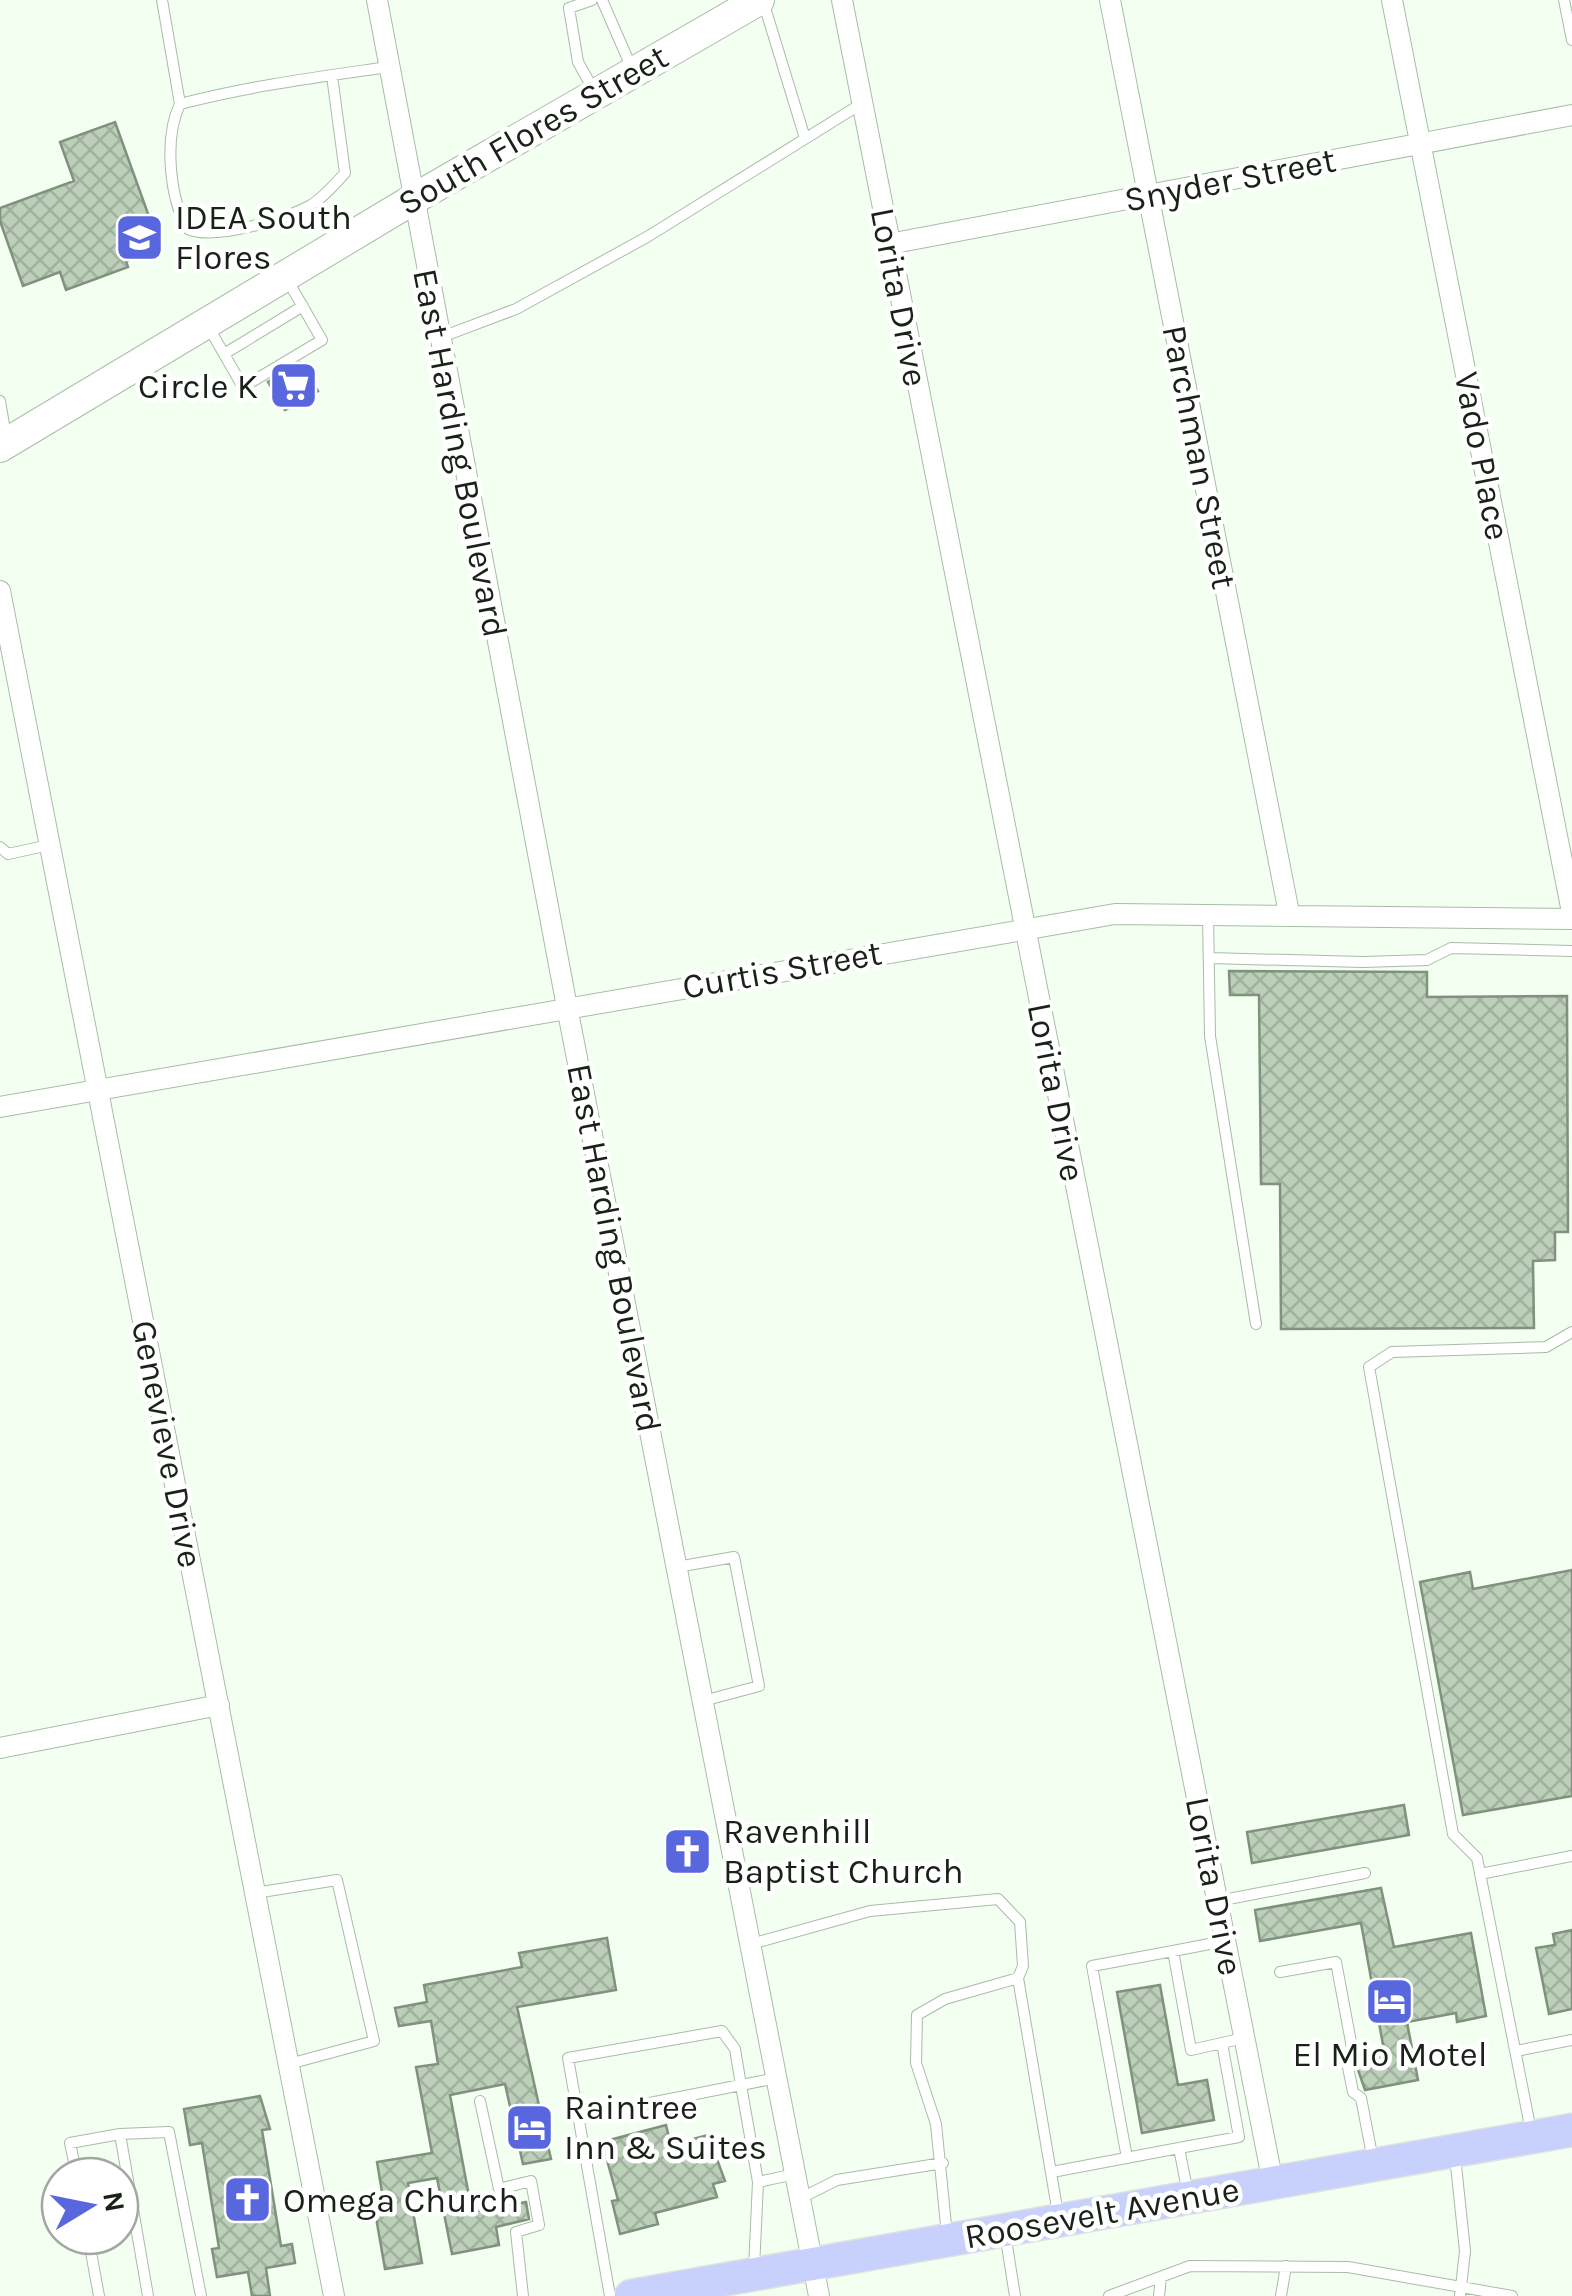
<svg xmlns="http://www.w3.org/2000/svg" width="1572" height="2296" font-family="Karla,sans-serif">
  <defs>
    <pattern id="building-cross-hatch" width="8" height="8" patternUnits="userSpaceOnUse" patternTransform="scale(2.5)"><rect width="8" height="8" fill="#bbcfb9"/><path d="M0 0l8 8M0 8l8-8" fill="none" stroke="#a0b19e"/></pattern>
  </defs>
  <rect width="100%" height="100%" fill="#f2fff1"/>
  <path fill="url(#building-cross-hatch)" stroke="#80927e" stroke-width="2.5" d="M115,122L156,236L133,244L138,257L126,261L128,267L66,290L60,272L23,286L0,221V208L74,181L60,142Z
    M300,363L318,391L285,410L268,382Z
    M1229,971L1427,972V997L1567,996L1568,1232H1555V1260L1533,1261L1534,1328L1281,1329L1280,1184H1261L1259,995H1230Z
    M1572,1570V1796L1463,1815L1420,1582L1470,1572L1473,1589Z
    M1404,1805L1409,1835L1252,1863L1247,1832Z
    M1381,1888L1394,1947L1471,1933L1486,2016L1457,2022L1456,2013L1407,2022L1418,2080L1365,2090L1356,2064L1385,2056L1361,1923L1260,1941L1255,1910Z
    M1572,1930V2009L1549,2014L1536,1948L1555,1945L1553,1934Z
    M607,1938L616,1990L517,2007L551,2159L523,2164L505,2084L450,2095L472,2212L526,2202L529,2219L496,2227L499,2245L452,2254L437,2178L408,2183L422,2263L385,2269L373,2200L383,2198L377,2162L432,2153L416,2067L438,2064L431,2021L399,2026L395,2008L427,2002L424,1985L522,1967L519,1953Z
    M1160,1985L1178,2085L1207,2080L1214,2120L1142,2133L1117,1992Z
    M260,2096L270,2129L262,2130L281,2246L292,2244L295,2263L266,2268L270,2296H252L248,2272L217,2277L212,2249L219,2248L202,2143L190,2145L184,2109Z
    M666,2125L671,2145L708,2135L725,2181L713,2184L717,2197L655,2213L658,2224L620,2234L612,2201L618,2200L602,2142Z"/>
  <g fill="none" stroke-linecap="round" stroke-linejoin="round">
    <defs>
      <path id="service" d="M162,0L180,104
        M592,0L569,8L578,62L593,89
        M602,0L633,71
        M1564,0L1572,40
        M763,1L804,135
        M332,76L345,173C335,184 324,197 311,205C287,219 213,241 188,229C169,198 164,137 180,104C248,86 319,77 388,67
        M209,328L243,387L322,340L288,281
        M439,338L516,309L647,237L861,104
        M224,354L303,306
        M0,401L6,436
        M0,847L8,854L49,845
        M1208,913L1210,1036L1256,1324
        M1209,958L1363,962L1427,960L1451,948L1572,951
        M677,1567L734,1557L759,1686L703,1701
        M1480,1874L1572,1856
        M255,1893L337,1880L374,2041L289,2064
        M1218,1901L1365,1873
        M1225,1941L1173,1951L1191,2050L1244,2038
        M751,1944L870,1911L998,1899L1020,1922L1023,1966L1018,1978L945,1999L917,2015L916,2063L936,2124L947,2235
        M1280,1972L1336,1962L1353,2053L1347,2062L1353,2092L1361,2098L1373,2160
        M1018,1978L1058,2214
        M1516,2051L1572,2040
        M480,2101L499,2189L531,2181L539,2225L516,2232L523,2296
        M579,2117L741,2085L758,2182L754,2268
        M1531,2131L1477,1858L1453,1834L1369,1367L1392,1352L1546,1347L1572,1332
        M120,2134L148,2296
        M1455,2156L1465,2251L1460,2296
        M1127,2158L1092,1966L1173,1951
        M1052,2172L1179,2148
        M77,2176L70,2143L120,2134L169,2132L201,2296
        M758,2182L795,2174
        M1188,2194L1179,2148L1239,2137L1222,2043
        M801,2198L837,2180L943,2163
        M1005,2233L1015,2296
        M88,2236L99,2296
        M610,2296L568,2058L722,2031L735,2049L741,2085L777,2078
        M1109,2296L1190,2266L1348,2267L1512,2296
        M1159,2296L1161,2277
        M1281,2296L1286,2266"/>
      <path id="minor" d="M377,0L567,1007L819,2296
        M842,0L1273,2183
        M1110,0L1289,913
        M1392,0L1572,912
        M889,244L1572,115
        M0,591L334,2296
        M0,1107L1115,914L1572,919
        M0,1748L219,1705"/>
      <path id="secondary" d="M0,447L412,200L759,0"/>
      <path id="primary" d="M631,2296L1572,2130"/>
    </defs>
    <use href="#service" stroke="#a9bca7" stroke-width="12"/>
    <use href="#minor" stroke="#a9bca7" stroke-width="22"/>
    <use href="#secondary" stroke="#a9bca7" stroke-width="32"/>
    <use href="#primary" stroke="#dfe0df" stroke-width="35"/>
    <use href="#service" stroke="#fff" stroke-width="10"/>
    <use href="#minor" stroke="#fff" stroke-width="20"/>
    <use href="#secondary" stroke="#fff" stroke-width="30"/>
    <use href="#primary" stroke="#c7d1fb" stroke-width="32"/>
  </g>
  <defs>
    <symbol id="school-square" viewBox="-11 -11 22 22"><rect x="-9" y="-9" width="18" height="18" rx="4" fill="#5967de" stroke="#fff"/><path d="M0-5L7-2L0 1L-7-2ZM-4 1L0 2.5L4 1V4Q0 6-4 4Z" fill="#fff"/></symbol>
    <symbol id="supermarket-square" viewBox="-11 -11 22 22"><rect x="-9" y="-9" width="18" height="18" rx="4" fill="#5967de" stroke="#fff"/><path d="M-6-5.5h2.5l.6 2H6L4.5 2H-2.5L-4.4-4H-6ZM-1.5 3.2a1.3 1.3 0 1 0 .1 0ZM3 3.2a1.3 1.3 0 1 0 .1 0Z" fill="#fff"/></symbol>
    <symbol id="church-square" viewBox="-11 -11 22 22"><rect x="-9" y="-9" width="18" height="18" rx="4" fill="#5967de" stroke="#fff"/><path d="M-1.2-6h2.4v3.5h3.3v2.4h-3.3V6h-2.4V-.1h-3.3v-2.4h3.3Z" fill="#fff"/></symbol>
    <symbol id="hotel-square" viewBox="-11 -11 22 22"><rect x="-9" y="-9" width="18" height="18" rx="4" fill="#5967de" stroke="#fff"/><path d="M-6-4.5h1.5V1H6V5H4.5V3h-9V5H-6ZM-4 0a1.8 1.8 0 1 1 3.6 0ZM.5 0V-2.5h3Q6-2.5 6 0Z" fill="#fff"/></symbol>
  </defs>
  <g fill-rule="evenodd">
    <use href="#school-square" x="112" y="210" width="55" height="55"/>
    <use href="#supermarket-square" x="266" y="358" width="55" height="55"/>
    <use href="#church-square" x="660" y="1824" width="55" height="55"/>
    <use href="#hotel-square" x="1362" y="1974" width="55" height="55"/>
    <use href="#hotel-square" x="502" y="2100" width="55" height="55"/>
    <use href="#church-square" x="220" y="2172" width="55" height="55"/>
  </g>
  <g text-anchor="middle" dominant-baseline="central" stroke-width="9" stroke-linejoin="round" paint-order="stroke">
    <g font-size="35" fill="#1a2119" stroke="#fff">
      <text transform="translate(533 130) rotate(-30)">South Flores Street</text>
      <text transform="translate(1230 180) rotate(-11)">Snyder Street</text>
      <text transform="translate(899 297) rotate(79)">Lorita Drive</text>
      <text transform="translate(460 453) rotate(79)">East Harding Boulevard</text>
      <text transform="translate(1482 456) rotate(79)">Vado Place</text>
      <text transform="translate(1199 457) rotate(79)">Parchman Street</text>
      <text transform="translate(782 970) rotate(-10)">Curtis Street</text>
      <text transform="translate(1056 1092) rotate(79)">Lorita Drive</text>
      <text transform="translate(614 1248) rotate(79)">East Harding Boulevard</text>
      <text transform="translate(167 1444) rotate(79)">Genevieve Drive</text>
      <text transform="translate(1214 1886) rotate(79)">Lorita Drive</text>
      <text transform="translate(1102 2213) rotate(-10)">Roosevelt Avenue</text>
    </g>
    <g font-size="35" fill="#1a2119" stroke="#fff" text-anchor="start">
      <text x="175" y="217">IDEA South<tspan x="175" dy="40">Flores</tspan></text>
      <text x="258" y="386" text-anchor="end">Circle K</text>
      <text x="723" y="1831">Ravenhill<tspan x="723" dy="40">Baptist Church</tspan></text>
      <text x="1390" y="2054" text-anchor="middle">El Mio Motel</text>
      <text x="564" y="2107">Raintree<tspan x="564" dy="40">Inn &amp; Suites</tspan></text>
      <text x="283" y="2200">Omega Church</text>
    </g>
  </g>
  <g transform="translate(90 2206) rotate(80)"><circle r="48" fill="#ffffff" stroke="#a3a6a3" stroke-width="2.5"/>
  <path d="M0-8L18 38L0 25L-18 38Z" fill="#5967de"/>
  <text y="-15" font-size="28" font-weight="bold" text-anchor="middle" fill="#1a2119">N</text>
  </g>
</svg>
